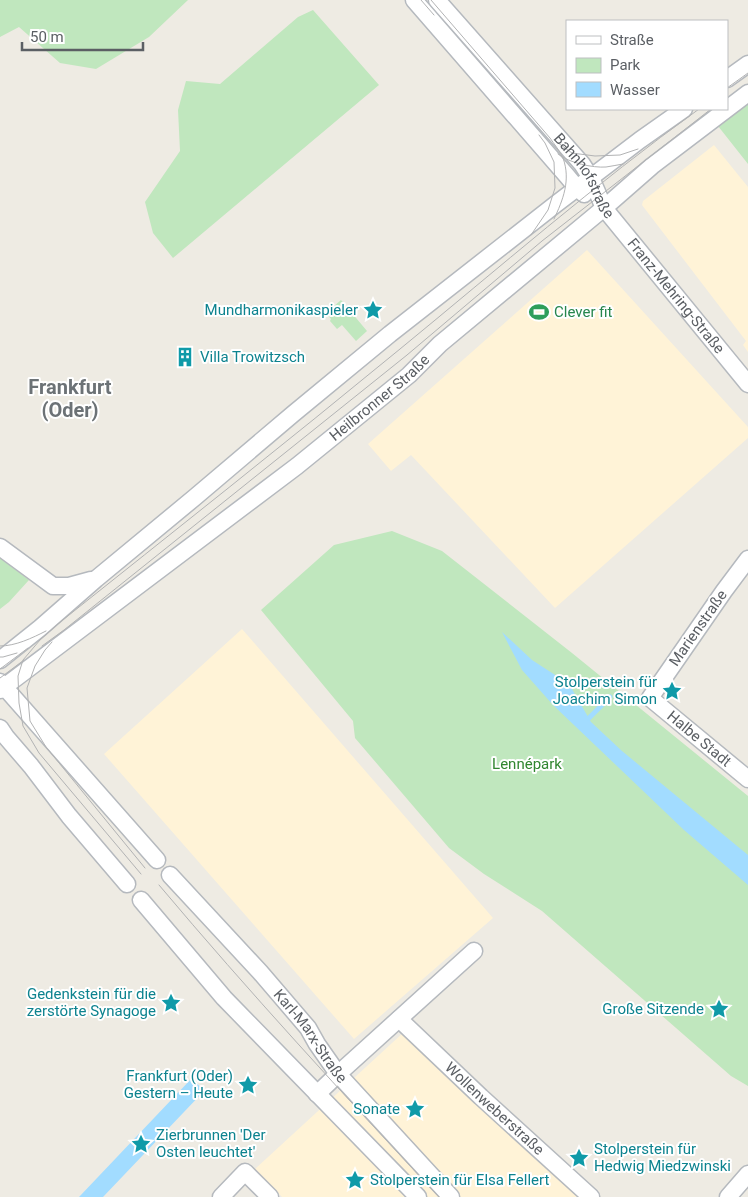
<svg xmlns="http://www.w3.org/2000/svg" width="748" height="1197" font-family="Roboto,sans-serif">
  <rect width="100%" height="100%" fill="#eeebe3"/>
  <path fill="#fff3d7" d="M714,145L748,187V352L743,345L746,341L642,205L643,201Z
    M587,250L748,427V438L555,608L411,455L391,471L368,444Z
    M242,629L493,918L354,1039L104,754Z
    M404,1032L582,1197H282L255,1169Z"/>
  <path fill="#c0e7be" d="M0,0H188L149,37L96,69L60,63L19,27L0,37Z
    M313,10L379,85L173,258L153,233L145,202L180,151L178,110L186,81L220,84L298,17Z
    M748,103V164L718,126Z
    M341,300L367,331L356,341L342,325L337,329L330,321L331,319L326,313Z
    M392,531L442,551L572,653L748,796V1086L731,1076L542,911L484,874L449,848L355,738L353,721L261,610L334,545Z
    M0,558L29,580L9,602L0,609Z"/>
  <path fill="#a2dcff" d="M502,632L532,660L569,684L591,722L622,751L748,855V885L684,830L553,705L522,670Z
    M192,1078L204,1091L103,1197H79Z"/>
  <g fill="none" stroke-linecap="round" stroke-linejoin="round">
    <path stroke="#a2dcff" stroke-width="5" d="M589,718L610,697"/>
    <defs>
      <g id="minor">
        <path d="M414,0L567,176L577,188L584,194"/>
        <path id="s1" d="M437,0L582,164L591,178L604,208L748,384"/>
        <path d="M727,79L748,64"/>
        <path d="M0,547L53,586H69L91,580"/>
        <path id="s2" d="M748,559L724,591L650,698L748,779"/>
        <path d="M0,660L40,628L96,579L194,498L293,414L390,334L556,204L640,140L684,109"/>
        <path d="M0,682L157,860"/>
        <path id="s3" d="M0,690L297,466L409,375L440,344L604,208L652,166L748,93"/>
        <path d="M0,728L6,737L31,766L69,816L127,884"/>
        <path id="s4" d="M170,875L260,972L308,1028L317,1044L338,1074L451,1197"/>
        <path d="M141,900L224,998L418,1197"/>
        <path id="s5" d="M399,1019L481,1097L591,1197"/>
        <path d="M317,1094L338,1074L474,951"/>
        <path d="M221,1197L245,1172L270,1197"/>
        <path d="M728,1197L748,1174"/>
      </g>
    </defs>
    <use href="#minor" stroke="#b5b9be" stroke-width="19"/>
    <use href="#minor" stroke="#fff" stroke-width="16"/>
    <path stroke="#b2b3b4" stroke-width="1" d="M421,0L434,15
      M431,0L550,138C554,144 560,151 563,158C571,180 563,200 554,219
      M727,88L748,73
      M554,140L572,153L595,156L620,155L638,149
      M558,154C569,163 593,168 606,167C612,166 618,165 623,164
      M531,235L548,210L555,188L554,162L545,143L539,135
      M52,642L45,650L35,666L27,688L30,721L46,747L145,868
      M0,646C16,646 32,638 46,631
      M42,646L64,630L407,355L542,241L711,109
      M0,657H3L17,653
      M0,669L28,648
      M0,678L24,660
      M141,874L39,753L23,726L19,703L18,676L23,660L40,640L59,623C173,532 287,442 400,349C499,268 595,184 699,109
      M159,885C249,992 344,1095 439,1197"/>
  </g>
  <defs>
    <symbol id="sight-bare" viewBox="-9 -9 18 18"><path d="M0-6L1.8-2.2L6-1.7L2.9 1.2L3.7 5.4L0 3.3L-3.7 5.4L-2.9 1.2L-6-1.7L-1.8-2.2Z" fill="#0f9aa8" stroke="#fff" stroke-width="2.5" paint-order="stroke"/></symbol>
    <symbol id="stadium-bare" viewBox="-9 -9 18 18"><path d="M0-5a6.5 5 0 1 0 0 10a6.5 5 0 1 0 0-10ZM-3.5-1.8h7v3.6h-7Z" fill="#2e9e5b" stroke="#fff" stroke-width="2.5" paint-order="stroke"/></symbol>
    <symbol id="building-bare" viewBox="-9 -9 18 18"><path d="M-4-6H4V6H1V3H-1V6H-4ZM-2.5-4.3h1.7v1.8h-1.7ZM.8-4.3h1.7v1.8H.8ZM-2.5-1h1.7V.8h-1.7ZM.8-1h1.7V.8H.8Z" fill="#0f9aa8" stroke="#fff" stroke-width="2.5" paint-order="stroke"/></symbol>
  </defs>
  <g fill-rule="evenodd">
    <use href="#sight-bare" x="359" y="296" width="28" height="28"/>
    <use href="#stadium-bare" x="525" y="298" width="28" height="28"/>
    <use href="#building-bare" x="171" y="343" width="28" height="28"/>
    <use href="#sight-bare" x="658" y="677" width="28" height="28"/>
    <use href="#sight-bare" x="157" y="989" width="28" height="28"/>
    <use href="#sight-bare" x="705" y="995" width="28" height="28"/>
    <use href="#sight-bare" x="234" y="1071" width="28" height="28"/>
    <use href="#sight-bare" x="401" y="1095" width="28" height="28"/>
    <use href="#sight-bare" x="127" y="1130" width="28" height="28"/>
    <use href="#sight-bare" x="565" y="1144" width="28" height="28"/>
    <use href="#sight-bare" x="341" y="1166" width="28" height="28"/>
  </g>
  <g text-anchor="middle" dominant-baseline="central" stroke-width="4" stroke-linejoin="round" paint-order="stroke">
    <g font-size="15" fill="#5b5f64" stroke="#fff">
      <text stroke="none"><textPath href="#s1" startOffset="230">Bahnhofstraße</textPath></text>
      <text stroke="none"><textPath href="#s1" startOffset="382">Franz-Mehring-Straße</textPath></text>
      <text stroke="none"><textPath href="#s3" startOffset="479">Heilbronner Straße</textPath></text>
      <text transform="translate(698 628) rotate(-55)">Marienstraße</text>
      <text stroke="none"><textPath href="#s2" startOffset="234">Halbe Stadt</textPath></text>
      <text stroke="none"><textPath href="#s4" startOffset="214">Karl-Marx-Straße</textPath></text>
      <text stroke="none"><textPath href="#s5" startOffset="131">Wollenweberstraße</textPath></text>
    </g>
    <g font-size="15" fill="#0d838f" stroke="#fff" text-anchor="end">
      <text x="358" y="310">Mundharmonikaspieler</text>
      <text x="200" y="357" text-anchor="start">Villa Trowitzsch</text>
      <text x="657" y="682">Stolperstein für<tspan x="657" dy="17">Joachim Simon</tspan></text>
      <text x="156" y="994">Gedenkstein für die<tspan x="156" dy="17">zerstörte Synagoge</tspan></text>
      <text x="704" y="1009">Große Sitzende</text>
      <text x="233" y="1076">Frankfurt (Oder)<tspan x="233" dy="17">Gestern – Heute</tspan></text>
      <text x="400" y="1109">Sonate</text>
      <text x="156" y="1135" text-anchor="start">Zierbrunnen 'Der<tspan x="156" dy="17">Osten leuchtet'</tspan></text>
      <text x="594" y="1149" text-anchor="start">Stolperstein für<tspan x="594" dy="17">Hedwig Miedzwinski</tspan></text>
      <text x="370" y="1180" text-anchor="start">Stolperstein für Elsa Fellert</text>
    </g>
    <g font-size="15" fill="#27864d" stroke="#fff" text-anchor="start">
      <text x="554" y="312">Clever fit</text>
    </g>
    <g font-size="15" fill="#318630" stroke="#fff">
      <text x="527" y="764">Lennépark</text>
    </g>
    <g font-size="20" font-weight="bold" fill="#6c7276" stroke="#fff">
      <text x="70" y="387">Frankfurt<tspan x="70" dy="23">(Oder)</tspan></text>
    </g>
  </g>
  <rect x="566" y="20" width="162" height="90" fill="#ffffff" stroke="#bdbfc1"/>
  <rect x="576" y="36" width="25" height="8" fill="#ffffff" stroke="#bdbfc1"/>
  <text x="610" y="45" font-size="15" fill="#5b5f64">Straße</text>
  <rect x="576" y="58" width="25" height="15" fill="#c0e7be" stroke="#bdbfc1"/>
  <text x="610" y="70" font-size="15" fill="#5b5f64">Park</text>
  <rect x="576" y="82" width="25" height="15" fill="#a2dcff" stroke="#bdbfc1"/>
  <text x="610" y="95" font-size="15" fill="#5b5f64">Wasser</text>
  <path d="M22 42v8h121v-8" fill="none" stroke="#5b5f64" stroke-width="2.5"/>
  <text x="30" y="42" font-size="15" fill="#5b5f64" stroke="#ffffff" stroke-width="4" paint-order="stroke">50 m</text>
</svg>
